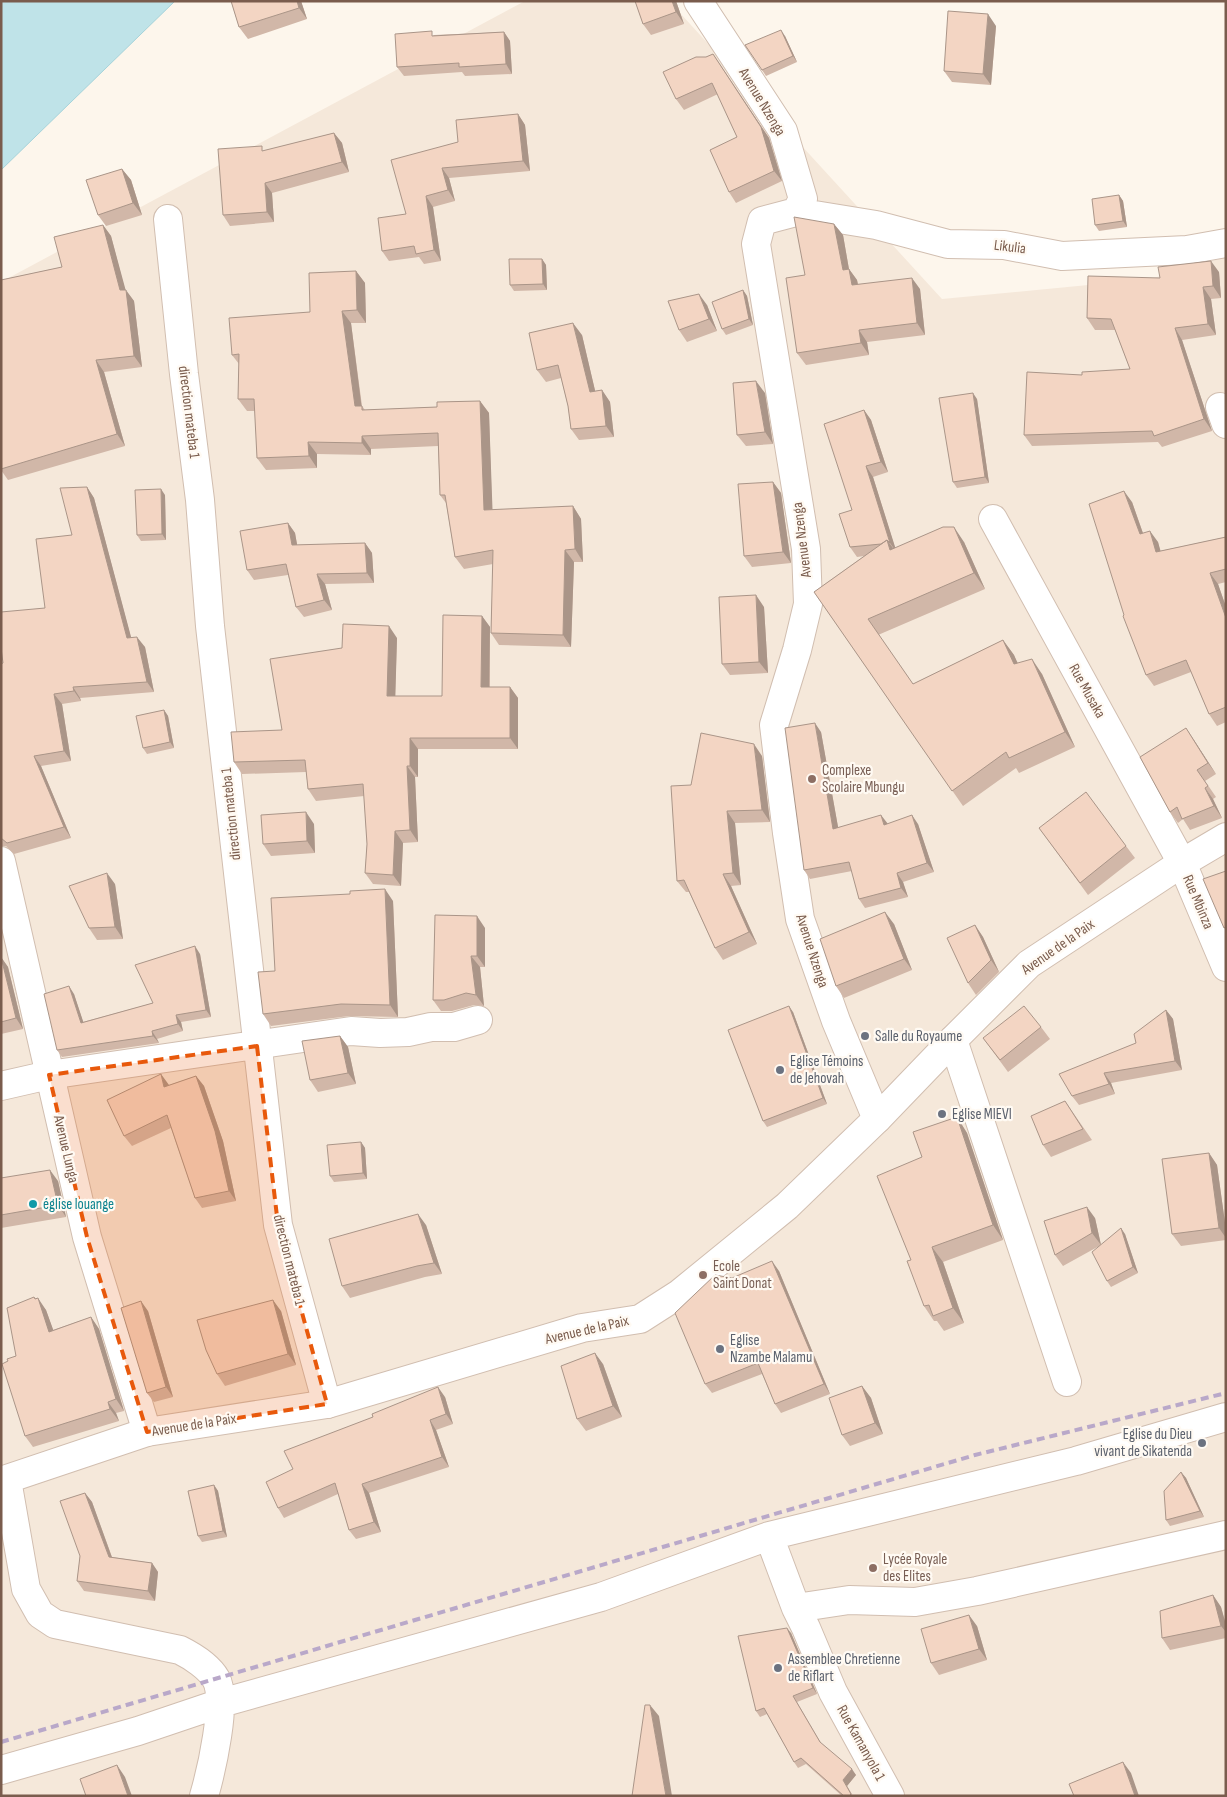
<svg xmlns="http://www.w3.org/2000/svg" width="1227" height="1797" font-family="'Sofia Sans Condensed',sans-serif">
  <rect width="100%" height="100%" fill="#fdf6ec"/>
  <path fill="#f5e8da" d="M525,1H669L942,299L1150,279L1226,257V1796H1V282Z"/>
  <path fill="#bfe3e8" stroke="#a5d3da" d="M1,1H175L1,170Z"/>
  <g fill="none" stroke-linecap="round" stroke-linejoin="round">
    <defs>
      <path id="minor" d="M698,1L783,131L803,199L796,212L762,221L756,244L806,549L808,604L797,650L774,725L787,833L800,919L836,1021L877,1119
        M796,212L876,225L948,244L1004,245L1062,256L1187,250L1226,243
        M168,219L184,374L200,500L210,626L278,1225L327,1404
        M1220,407L1226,424
        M993,519L1182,863L1226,967
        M1,861L87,1237L147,1432
        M953,1040L1067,1382
        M1,1086L49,1075L351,1031L380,1033L408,1032L431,1027H454L478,1020
        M7,1480L26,1589L40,1614L55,1624L180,1650C192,1656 209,1667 216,1679C228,1699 211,1772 204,1796
        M769,1536L796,1608L849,1600L915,1602L977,1591L1226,1535
        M796,1608L806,1628L833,1692L890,1796
        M1,1770L138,1731L221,1703L601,1597L769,1536L1076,1461L1226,1417"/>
      <path id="tertiary" d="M1,1481L147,1432L327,1404L582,1328L640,1319L679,1294L787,1206L877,1119L953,1040L1029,964L1182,863L1226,837"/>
    </defs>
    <use href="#minor" stroke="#d1beb0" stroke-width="30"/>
    <use href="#tertiary" stroke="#d1beb0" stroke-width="30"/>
    <use href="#minor" stroke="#fff" stroke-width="28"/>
    <use href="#tertiary" stroke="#fff" stroke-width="28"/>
    <path stroke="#b9a8c9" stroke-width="4" stroke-dasharray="8 5" stroke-linecap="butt" d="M1,1742L975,1455L1226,1393"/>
  </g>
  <path fill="#d1b7a8" d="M231,1H301L307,19L248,39L239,27Z
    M635,1H676L684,24L651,35L643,24Z
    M996,26L991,85L952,82L944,71Z
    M504,32L510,41L512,74L465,76L462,72L404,76L397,67L434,35Z
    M785,36L797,62L766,76L745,45Z
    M713,54L769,138L782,181L736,203L729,192L737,137L718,94L684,110L676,99L706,57Z
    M518,114L525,125L530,171L449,178L455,201L433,207L441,261L424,264L419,257L389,261L382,251L406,214L458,142Z
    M334,133L342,143L349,172L272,193L274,222L230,226L223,215L265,151Z
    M122,169L131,180L142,215L106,226L98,215Z
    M1119,195L1123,201L1127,227L1099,231L1095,225Z
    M834,224L843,235L849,269L857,280L858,284L920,289L925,335L867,342L869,355L806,365L797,353L805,275Z
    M103,225L111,236L125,290L134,301L142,367L104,372L125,446L8,480L1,470V280L62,267Z
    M542,259L546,265L547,290L514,291L510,285Z
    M356,271L365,283L366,323H351L362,406L365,410L437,407L480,401L489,413L492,510L573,506L581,519L583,562H574L571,647L499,645L491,633L493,564L464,569L455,557L446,503L440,495L438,446L371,449V455L317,454V468L266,470L257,458L255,411H247L238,399L239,364L232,355L310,312Z
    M1219,272L1221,298L1211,299L1216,335L1182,340L1212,431L1162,447L1158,442L1032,446L1024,435L1082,375L1130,369L1115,330H1095L1087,318L1160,278Z
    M743,290L747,296L753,325L726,335L722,329Z
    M707,305L717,331L687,342L679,330Z
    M582,335L595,391L602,390L610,402L614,437L579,440L571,429L568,406L561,378L546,382L537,370Z
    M765,393L773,444L746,446L737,435Z
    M977,399L989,483L957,488L953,482Z
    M864,410L871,420L888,472L873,477L895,548L964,542L985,589L878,635L913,684L1003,640L1014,655L1017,663L1042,674L1075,747L1019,773L1016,768L963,806L814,592L864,556L857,557L850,547L852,510Z
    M773,482L781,493L791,563L752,567L744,556Z
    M87,487L94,498L131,638L145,647L154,692L80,698L81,701L62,704L71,761L41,766L71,838L14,854L6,846H1V664L3,663L45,608L72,535Z
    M165,495L166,540L141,541L137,535Z
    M1132,502L1143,533L1158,542L1160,551L1226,537V582L1218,584L1226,607V722L1217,726L1209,714L1191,672L1154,686L1146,675L1124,615Z
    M288,523L295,533L297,545L365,543L372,553L374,583L325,584L332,610L304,617L296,607L288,575L254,580L247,570Z
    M764,607L768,673L730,675L722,664Z
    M482,616L490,627V687H510L518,698V749H418V777H415L418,842L403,843L401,886L373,884L365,873L367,844L364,796L316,801L308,789L306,772L242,774L234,762L282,730L342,648L397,638L395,696H442Z
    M164,710L168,716L174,748L147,754L143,748Z
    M1186,728L1216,774L1205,781L1216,797L1213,799L1222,818L1190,830L1183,819L1178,823L1170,812Z
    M821,732L838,827L887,824H918L934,872L903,882L908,897L865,908L859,899L852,871L810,879L804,870Z
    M762,756L770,822L735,823L741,885L731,886L757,944L723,960L715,948L689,892H686L677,881L691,785Z
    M314,824L315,853L271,856L263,844Z
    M1039,828L1126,846L1135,858L1088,895Z
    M115,884L123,939L97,940L89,928Z
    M393,901L398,1017L349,1016L271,1026L263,1014L275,971Z
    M894,924L912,970L844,998L836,986Z
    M975,925L983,937L999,972L976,995L968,983Z
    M485,928V967H480L484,1006L474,1005L452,1011H441L433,1000Z
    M200,954L211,1017L181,1022L183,1031L157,1039L159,1043L62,1057L57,1050L74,994L83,1022L153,1003Z
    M1,957L8,967L23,1029L1,1034Z
    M1166,1010L1173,1019L1182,1070L1111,1083L1115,1094L1079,1105L1072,1096L1136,1043Z
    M793,1012L827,1104L767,1127L763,1121Z
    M1041,1027L1050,1039L1008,1072L983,1038Z
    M340,1036L348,1047L356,1084L318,1092L310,1080Z
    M196,1076L204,1086L223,1141L236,1201L202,1208L195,1198L171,1128L132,1146L124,1136L169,1085Z
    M1065,1101L1092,1140L1051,1157L1043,1145Z
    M957,1117L967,1133L1003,1240L943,1262L964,1323L944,1331L937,1321H934L924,1306L911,1260L922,1157Z
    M361,1142L365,1148L367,1179L334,1182L330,1176Z
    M1209,1153L1217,1165L1226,1230V1240L1181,1246L1172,1234Z
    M1,1178L58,1181L66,1217L1,1228Z
    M1095,1218L1101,1245L1063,1266L1055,1255Z
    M426,1225L442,1274L425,1277L350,1298L342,1286Z
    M1125,1234L1138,1273L1111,1287L1107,1281Z
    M779,1271L830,1394L781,1413L775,1404L762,1374L712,1393L705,1384L732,1278Z
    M34,1297L46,1310L53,1330L91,1317L99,1329L124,1411L116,1413L119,1421L33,1447L25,1436L8,1361L16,1356Z
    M148,1311L173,1397L154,1402L147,1393Z
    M281,1311L296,1365L225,1386L217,1374Z
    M603,1364L622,1417L586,1431L577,1419Z
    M862,1386L871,1398L883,1434L850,1446L842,1435Z
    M445,1397L453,1424L436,1430L449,1467L369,1493L381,1532L356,1539L349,1530L338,1494L284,1518L278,1508L293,1469Z
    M1181,1472L1186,1478L1204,1517L1170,1526L1166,1520Z
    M214,1485L218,1491L227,1537L202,1542L198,1536Z
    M85,1493L92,1502L112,1557L152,1563L158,1572L155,1601L84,1591L77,1581L80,1556Z
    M1213,1595L1221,1607L1226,1625V1638L1170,1650L1162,1638Z
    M977,1626L987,1660L939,1675L931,1663Z
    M791,1633L817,1694L797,1702L821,1743L856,1775L847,1786L853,1796H842L806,1764L798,1768L794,1762L767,1714L760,1717L756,1711Z"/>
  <path fill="#aa9588" d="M297,1H301L307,19L299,8Z
    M672,1H676L684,24L676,12Z
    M988,14L996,26L991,85L983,74Z
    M781,30L785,36L797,62L793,56Z
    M504,32L510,41L512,74L506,64Z
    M713,54L769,138L782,181L774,171Z
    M518,114L525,125L530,171L523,161Z
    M334,133L342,143L349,172L342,162Z
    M442,168L449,178L455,201L448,190Z
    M122,169L131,180L142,215L133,203Z
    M265,183L272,193L274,222L267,212Z
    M1119,195L1123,201L1127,227L1123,221Z
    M426,196L433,207L441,261L434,250Z
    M834,224L843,235L851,281L843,270Z
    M103,225L111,236L127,295L126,290L134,301L142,367L134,356L120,290Z
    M542,259L546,265L547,290L543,284Z
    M1211,261L1219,272L1221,298L1213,286Z
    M849,269L857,280L860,296L852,285Z
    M356,271L365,283L366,323L357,310Z
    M912,278L920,289L925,335L917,323Z
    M1203,287L1211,299L1216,335L1208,324Z
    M743,290L747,296L753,325L749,319Z
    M699,294L707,305L717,331L709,319Z
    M342,311L351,323L363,418L355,406Z
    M573,323L582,335L598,403L590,392Z
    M1175,328L1182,340L1212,431L1204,419Z
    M859,330L867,342L869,355L861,343Z
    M96,360L104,372L125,446L117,434Z
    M756,381L765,393L773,444L765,432Z
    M602,390L610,402L614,437L606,426Z
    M973,393L977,399L989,483L985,477Z
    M480,401L489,413L493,523L484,510Z
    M864,410L871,420L888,472L881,462Z
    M362,436L371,449V455L362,443Z
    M308,442L317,454V468L309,456Z
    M866,466L873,477L897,553L890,543Z
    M773,482L781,493L791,563L783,552Z
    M87,487L94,498L134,648L127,638Z
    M161,489L165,495L166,540L162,534Z
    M1124,491L1132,502L1147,545L1140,534Z
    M573,506L581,519L583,562L575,549Z
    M288,523L295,533L299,555L292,545Z
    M954,527L964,542L985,589L974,573Z
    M1150,531L1158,542L1164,563L1156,552Z
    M887,540L898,555L890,550Z
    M365,543L372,553L374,583L367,573Z
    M565,550L574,562L571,647L563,635Z
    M1210,573L1218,584L1226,607V618Z
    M317,574L325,584L332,610L324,600Z
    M756,595L764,607L768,673L759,662Z
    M482,616L490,627L489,698L481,687Z
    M389,626L397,638L395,708L387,696Z
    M137,637L145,647L154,692L147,682Z
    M1003,640L1014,655L1025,679L1014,664Z
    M1032,659L1042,674L1075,747L1065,732Z
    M73,687L80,698L81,701L74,691Z
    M510,687L518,698V749L510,738Z
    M54,694L62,704L71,761L64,751Z
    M164,710L168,716L174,748L170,742Z
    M815,723L821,732L840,838L833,829Z
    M1186,728L1194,740L1216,774L1208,763Z
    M410,738L418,749V777L410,766Z
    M754,744L762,756L770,822L762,810Z
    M34,756L41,766L71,838L64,827Z
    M407,766L415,777L418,842L410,830Z
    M1205,788L1213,799L1222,818L1214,806Z
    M727,811L735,823L741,885L733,873Z
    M306,812L314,824L315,853L307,841Z
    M881,815L888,824L884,825Z
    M912,815L918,824L934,872L927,863Z
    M395,831L403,843L401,886L393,875Z
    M107,873L115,884L123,939L115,927Z
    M897,873L903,882L908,897L901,888Z
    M723,874L731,886L757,944L749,932Z
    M385,889L393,901L398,1017L390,1005Z
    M885,912L894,924L912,970L904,959Z
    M477,916L485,928V967L477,956Z
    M975,925L983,937L999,972L991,960Z
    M195,946L200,954L211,1017L206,1010Z
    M471,956L480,967L484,1006L476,995Z
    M1,957L8,967L23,1029L16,1018Z
    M69,986L74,994L86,1030L81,1023Z
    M789,1006L793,1012L827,1104L823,1098Z
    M1166,1010L1173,1019L1182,1070L1175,1061Z
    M176,1015L181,1022L183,1031L178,1024Z
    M152,1031L157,1039L159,1043L153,1036Z
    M340,1036L348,1047L356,1084L348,1073Z
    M1104,1073L1111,1083L1115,1094L1109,1084Z
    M161,1074L169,1085L172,1097L164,1087Z
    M196,1076L204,1086L223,1141L236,1201L229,1191Z
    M957,1117L967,1133L1003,1240L993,1225Z
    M361,1142L365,1148L367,1179L363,1173Z
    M1209,1153L1217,1165L1226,1230V1238L1219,1228Z
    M50,1170L58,1181L66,1217L58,1205Z
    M1087,1207L1095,1218L1101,1245L1092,1233Z
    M418,1214L426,1225L442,1274L434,1263Z
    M1121,1228L1125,1234L1138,1273L1133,1267Z
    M932,1247L943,1262L964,1323L953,1308Z
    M772,1261L779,1271L830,1394L824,1384Z
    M34,1297L40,1305L38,1298L46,1310L58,1343L49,1332Z
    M273,1300L281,1311L296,1365L288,1354Z
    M141,1301L148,1311L173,1397L166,1387Z
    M91,1317L99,1329L124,1411L116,1399Z
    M595,1353L603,1364L622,1417L613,1406Z
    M862,1386L871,1398L883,1434L875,1423Z
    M438,1387L445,1397L453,1424L446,1414Z
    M108,1402L116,1413L119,1421L110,1409Z
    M430,1420L436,1430L449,1467L442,1457Z
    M1181,1472L1186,1478L1204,1517L1200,1511Z
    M362,1484L369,1493L381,1532L374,1522Z
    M214,1485L218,1491L227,1537L223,1531Z
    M85,1493L92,1502L115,1566L109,1557Z
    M152,1563L158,1572L155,1601L148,1591Z
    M1213,1595L1221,1607L1226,1625V1632L1221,1626Z
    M969,1615L977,1626L987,1660L979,1649Z
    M787,1628L791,1633L817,1694L813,1688Z
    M650,1705L659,1716L672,1796H666Z
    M1123,1762L1131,1773L1139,1796H1135Z
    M117,1765L125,1777L132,1796H128Z
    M852,1769L856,1775L847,1786L853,1796L843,1780Z"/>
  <path fill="#f3d5c3" stroke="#aa9588" d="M231,1H297L299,8L239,27Z
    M635,1H672L676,12L643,24Z
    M948,11L988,14L983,74L944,71Z
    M781,30L793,56L762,70L745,45Z
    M432,31V36L504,32L506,64L459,67V63L397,67L395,34Z
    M713,54L761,127L774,171L729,192L710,150L737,137L712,83L676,99L663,72L696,57H706Z
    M518,114L523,161L442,168L448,190L426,196L434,250L416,254L414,246L382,251L378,218L406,214L391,160L458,142L456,120Z
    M334,133L342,162L265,183L267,212L223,215L218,149L262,146V151Z
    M122,169L133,203L98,215L86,180Z
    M1119,195L1123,221L1095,225L1092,199Z
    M794,217L834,224L843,270L849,269L852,285L912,278L917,323L859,330L861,343L797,353L786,278L805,275Z
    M103,225L120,290H126L134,356L96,360L117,434L1,469V280L62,267L54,237Z
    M509,259H542L543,284L510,285Z
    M1211,261L1213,286L1203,287L1208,324L1175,328L1204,419L1154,436L1152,431L1024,435L1027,372L1082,375V372L1130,369L1111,319L1087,318L1088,276L1160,278L1158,267Z
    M356,271L357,310L342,311L355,406H362V410L437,407V402L480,401L484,510L573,506L575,549L565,550L563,635L491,633L493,550L455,557L445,495H440L438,433L362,436V443L308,442L309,456L257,458L254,399H238L239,354L232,355L229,318L310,312L309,273Z
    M743,290L749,319L722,329L712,302Z
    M699,294L709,319L679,330L668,301Z
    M573,323L590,392L602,390L606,426L571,429L568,406L558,365L537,370L529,333Z
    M756,381L765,432L737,435L733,383Z
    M973,393L985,477L953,482L939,398Z
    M864,410L881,462L866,466L890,543L887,540L881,544L850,547L839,514L852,510L824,424Z
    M773,482L783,552L744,556L738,484Z
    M87,487L127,638L137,637L147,682L73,687L74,691L54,694L64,751L34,756L64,827L7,843L1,838V664L3,663L1,648V612L45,608L36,539L72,535L60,488Z
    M161,489L162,534L137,535L135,490Z
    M1124,491L1140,534L1150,531L1156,552L1226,537V569L1210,573L1226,618V707L1209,714L1186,660L1146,675L1123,616L1124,615L1089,504Z
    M288,523L292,545L365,543L367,573L317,574L324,600L296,607L286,564L247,570L240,531Z
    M943,527H954L974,573L868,619L913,684L1003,640L1014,664L1032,659L1065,732L1009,758L1006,752L952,791L814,592L887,540L890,550Z
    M756,595L759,662L722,664L719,597Z
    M443,615L482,616L481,687H510V738H410V766H407L410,830L395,831L393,875L365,873L367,844L363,784L308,789L305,760L234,762L231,732L282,730L270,659L342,648L343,624L389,626L387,696H442Z
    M164,710L170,742L143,748L136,716Z
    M815,723L833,829L881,815L884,825L912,815L927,863L897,873L901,888L859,899L849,862L804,870L785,728Z
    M1186,728L1208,763L1197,770L1208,786L1205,788L1214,806L1182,819L1177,807L1170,812L1140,757Z
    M701,733L754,744L762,810L727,811L733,873L723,874L749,932L715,948L684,880L677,881L671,786L691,785Z
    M1086,792L1126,846L1080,883L1039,828Z
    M306,812L307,841L263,844L261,815Z
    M1226,871V927L1224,928L1203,879Z
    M107,873L115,927L89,928L69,886Z
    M385,889L390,1005L341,1004L263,1014L258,972L275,971L271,898L350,894V891Z
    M885,912L904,959L836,986L820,939Z
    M435,915L477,916V956H471L476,995L466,993L444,1000H433Z
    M975,925L991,960L968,983L947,938Z
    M195,946L206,1010L176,1015L178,1024L152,1031L153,1036L57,1050L44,994L69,986L81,1023L153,1003L135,965Z
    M1,957L16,1018L1,1022Z
    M789,1006L823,1098L763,1121L728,1030Z
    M1024,1006L1041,1027L1000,1060L983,1038Z
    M1166,1010L1175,1061L1104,1073L1109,1084L1072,1096L1059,1074L1136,1043L1134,1034Z
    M340,1036L348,1073L310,1080L302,1041Z
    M161,1074L164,1087L196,1076L215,1131L229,1191L195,1198L167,1115L124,1136L107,1100Z
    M1065,1101L1083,1129L1043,1145L1031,1116Z
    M957,1117L993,1225L932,1247L953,1308L933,1316L929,1305L924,1306L907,1261L911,1260L877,1176L922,1157L913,1132Z
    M361,1142L363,1173L330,1176L327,1145Z
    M1209,1153L1219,1228L1172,1234L1162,1159Z
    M50,1170L58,1205L1,1215V1178Z
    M1087,1207L1092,1233L1055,1255L1044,1221Z
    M418,1214L434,1263L417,1266L342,1286L329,1239Z
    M1121,1228L1133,1267L1107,1281L1092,1252Z
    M772,1261L824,1384L775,1404L758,1363L705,1384L675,1313L715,1275L732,1278Z
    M34,1297L35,1299L38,1298L49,1332L91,1317L116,1399L108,1402L110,1409L25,1436L2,1364L8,1361L7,1359L16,1356L7,1308Z
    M273,1300L288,1354L217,1374L206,1350L197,1320Z
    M141,1301L166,1387L147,1393L121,1308Z
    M595,1353L613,1406L577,1419L561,1366Z
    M862,1386L875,1423L842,1435L829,1398Z
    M438,1387L446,1414L430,1420L442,1457L362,1484L374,1522L349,1530L335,1483L278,1508L266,1482L293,1469L284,1451L373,1417L372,1414Z
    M1181,1472L1200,1511L1166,1520L1164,1491Z
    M214,1485L223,1531L198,1536L188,1491Z
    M85,1493L109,1557L152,1563L148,1591L77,1581L80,1556L60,1501Z
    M1213,1595L1221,1626L1162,1638L1160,1611Z
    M969,1615L979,1649L931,1663L921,1629Z
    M787,1628L813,1688L793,1696L820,1742L852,1769L843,1780L851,1794L849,1796H844L801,1758L794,1762L764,1708L756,1711L738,1636Z
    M645,1705H650L666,1796H632Z
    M1123,1762L1135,1796H1074L1069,1784Z
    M117,1765L128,1796H86L80,1779Z"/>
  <path fill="#e8590c" fill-opacity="0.2" stroke="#e8590c" stroke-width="4" stroke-dasharray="10 6" stroke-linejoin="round" d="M257,1046L278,1225L327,1404L147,1432L87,1237L49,1075Z"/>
  <g fill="#8d6e63" stroke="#fffaf3" stroke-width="2">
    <circle cx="812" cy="779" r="5"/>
    <circle cx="703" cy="1275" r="5"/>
    <circle cx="873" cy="1568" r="5"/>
  </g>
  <g fill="#6b7280" stroke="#fffaf3" stroke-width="2">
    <circle cx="865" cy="1036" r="5"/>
    <circle cx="780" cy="1070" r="5"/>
    <circle cx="942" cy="1114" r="5"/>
    <circle cx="720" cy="1349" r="5"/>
    <circle cx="1202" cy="1443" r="5"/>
    <circle cx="778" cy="1668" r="5"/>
  </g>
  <circle fill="#0f9aa8" stroke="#fffaf3" stroke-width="2" cx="33" cy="1204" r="5"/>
  <g text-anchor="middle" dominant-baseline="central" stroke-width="4.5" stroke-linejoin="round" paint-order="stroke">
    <g font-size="15" fill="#7a5c4d" stroke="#fffaf3">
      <text transform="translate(762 102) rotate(59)">Avenue Nzenga</text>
      <text transform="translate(1010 247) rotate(7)">Likulia</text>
      <text transform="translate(189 412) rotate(83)">direction mateba 1</text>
      <text transform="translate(802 540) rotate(-97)">Avenue Nzenga</text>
      <text transform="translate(1087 691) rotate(61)">Rue Musaka</text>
      <text transform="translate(231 814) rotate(-96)">direction mateba 1</text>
      <text transform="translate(1198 902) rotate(67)">Rue Mbinza</text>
      <text transform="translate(1058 947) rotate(-35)">Avenue de la Paix</text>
      <text transform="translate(812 951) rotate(72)">Avenue Nzenga</text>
      <text transform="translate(66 1149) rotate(77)">Avenue Lunga</text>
      <text transform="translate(289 1260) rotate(76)">direction mateba 1</text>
      <text transform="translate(587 1330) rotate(-13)">Avenue de la Paix</text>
      <text transform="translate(194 1425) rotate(-9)">Avenue de la Paix</text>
      <text transform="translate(861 1743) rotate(61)">Rue Kamanyola 1</text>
    </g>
    <g font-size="15" fill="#785e54" stroke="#fffaf3" text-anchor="start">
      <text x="822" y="770">Complexe<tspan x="822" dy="17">Scolaire Mbungu</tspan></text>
      <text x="713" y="1266">Ecole<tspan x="713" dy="17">Saint Donat</tspan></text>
      <text x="883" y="1559">Lycée Royale<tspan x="883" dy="17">des Elites</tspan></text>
    </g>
    <g font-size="15" fill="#5b616d" stroke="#fffaf3" text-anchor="start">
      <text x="875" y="1036">Salle du Royaume</text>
      <text x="790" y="1061">Eglise Témoins<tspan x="790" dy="17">de Jehovah</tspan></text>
      <text x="952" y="1114">Eglise MIEVI</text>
      <text x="730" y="1340">Eglise<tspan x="730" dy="17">Nzambe Malamu</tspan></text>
      <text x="1192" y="1434" text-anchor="end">Eglise du Dieu<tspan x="1192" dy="17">vivant de Sikatenda</tspan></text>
      <text x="788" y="1659">Assemblee Chretienne<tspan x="788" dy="17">de Riflart</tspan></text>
    </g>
    <g font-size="15" fill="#0d838f" stroke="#fffaf3" text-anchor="start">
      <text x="43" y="1204">église louange</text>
    </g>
  </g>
  <rect width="1227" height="1797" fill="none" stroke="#7a5c4d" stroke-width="5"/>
</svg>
